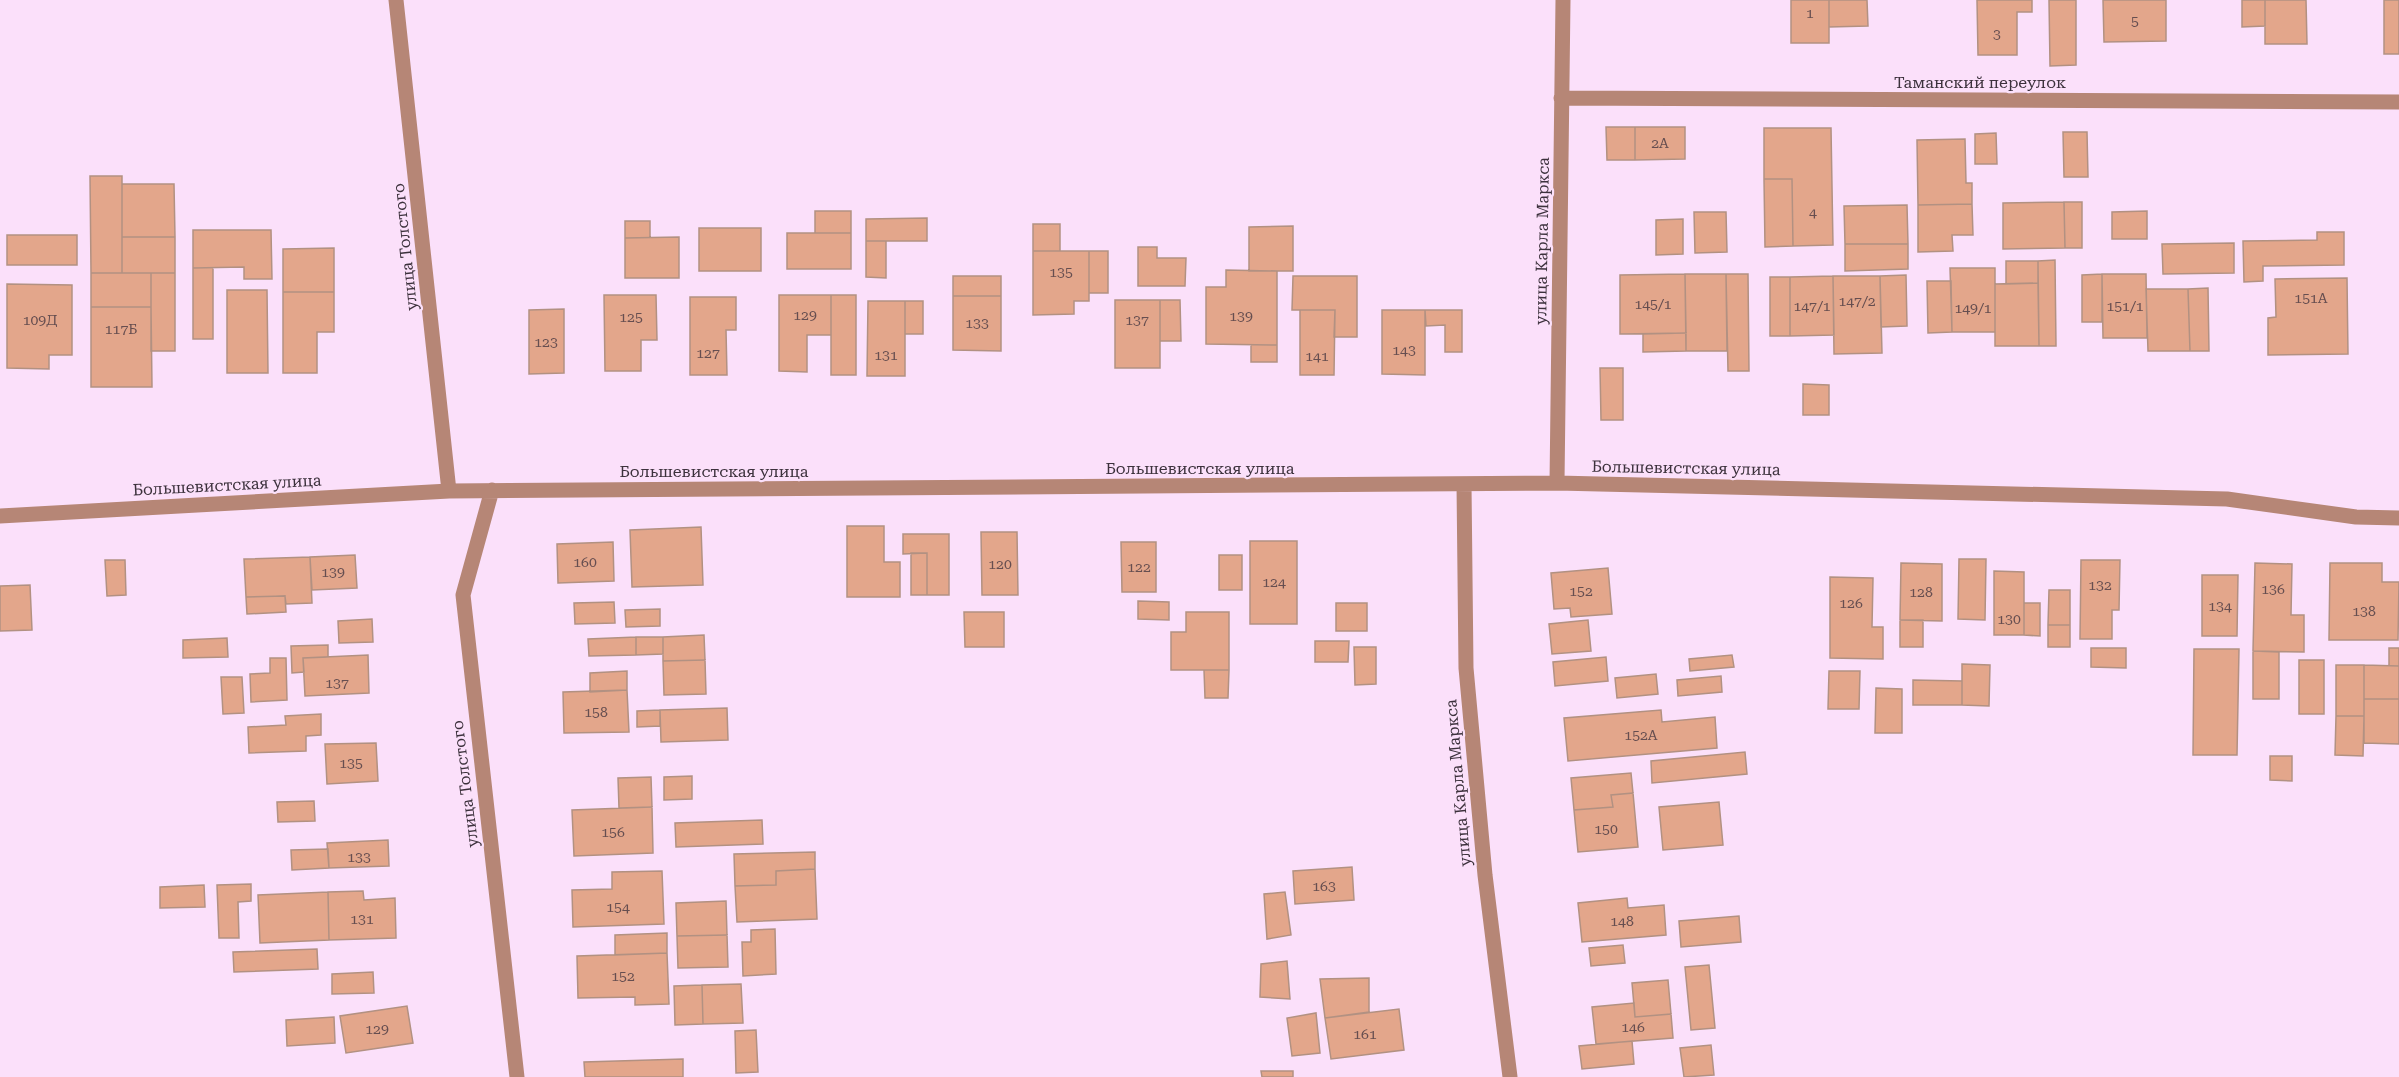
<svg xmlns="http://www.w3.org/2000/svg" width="2399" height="1077" font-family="'Roboto Serif',serif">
  <rect width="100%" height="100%" fill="#fbe0fa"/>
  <path fill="#e3a68b" stroke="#b29182" stroke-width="1.5" d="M1791,0H1829V43H1791Z
    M1829,0H1867L1868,26L1829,27Z
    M1977,0H2032V12H2017V55H1978Z
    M2049,0H2076V65L2050,66Z
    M2103,0H2166V41L2104,42Z
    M2242,0H2265V26L2242,27Z
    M2265,0H2306L2307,44H2265Z
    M2384,0H2399V54H2384Z
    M1606,127H1635V160H1607Z
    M1635,127H1685V159L1635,160Z
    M1764,128H1831L1833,245L1793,246L1792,179H1764Z
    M2063,132H2087L2088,177H2064Z
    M1996,133L1997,164H1975V134Z
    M1965,139L1966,183H1972V204L1918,205L1917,140Z
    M90,176H122V273H91Z
    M1764,179H1792L1793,246L1765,247Z
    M122,184H174L175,237H122Z
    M2064,202L2065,248L2003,249V203Z
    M2064,202H2082V248H2065Z
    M1972,204L1973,235H1952L1953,251L1918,252V205Z
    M1907,205L1908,244H1845L1844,206Z
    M815,211H851V233H815Z
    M2147,211V239H2112V212Z
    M1694,212H1726L1727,252L1695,253Z
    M927,218V241H866V219Z
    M1683,219V254L1656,255V220Z
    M625,221H650V238H625Z
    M1033,224H1060V251H1033Z
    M1293,226V271H1249V227Z
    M699,228H761V271H699Z
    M193,230H271L272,279H244V267L193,268Z
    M2317,232H2344V265L2263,266V281L2244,282L2243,241L2317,240Z
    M787,233H851V269H787Z
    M7,235H77V265H7Z
    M122,237H175V273H122Z
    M679,237V278H625V238Z
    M866,241H886V278L866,277Z
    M2234,243V273L2163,274L2162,244Z
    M1845,244H1908V269L1845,271Z
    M1138,247H1157V258H1186L1185,286H1138Z
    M334,248V292H283V249Z
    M1033,251H1089V301H1074V314L1033,315Z
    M1089,251H1108V293H1089Z
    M2055,260L2056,346H2039L2038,261Z
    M2006,261H2038V283L2006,284Z
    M193,268H213V339H193Z
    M1950,268H1995V332H1952Z
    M1226,270L1277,271V345L1206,344V287H1226Z
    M91,273H151V307H91Z
    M151,273H175V351H151Z
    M1685,274L1686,333L1620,334V275Z
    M1685,274H1726L1727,351H1686Z
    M1726,274H1748L1749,371H1728Z
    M2102,274H2146L2147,338H2103Z
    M2102,274V322H2082V275Z
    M1906,275L1907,326L1881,327L1880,276Z
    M953,276H1001V296H953Z
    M1293,276H1357V337H1334L1335,310H1292Z
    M1833,276H1880L1882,353L1834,354Z
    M1833,276L1834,335L1790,336V277Z
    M1770,277H1790V336H1770Z
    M2347,278L2348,354L2268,355V318L2276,317L2275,279Z
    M1927,281H1951L1952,332L1928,333Z
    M2038,283L2039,346H1995V284Z
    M7,284L72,285V355H49V369L7,368Z
    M2208,288L2209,351H2190L2188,289Z
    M2146,289H2188L2190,351H2148Z
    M227,290H267L268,373H227Z
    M283,292H334V332H317V373H283Z
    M604,295H656L657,340H641V371H605Z
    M779,295H831V335H807V372L779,371Z
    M831,295H856V375H831Z
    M953,296H1001V351L953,350Z
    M690,297H736V330H726L727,375H690Z
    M1115,300H1160V368H1115Z
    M1160,300H1180L1181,341H1160Z
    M868,301H905V376H867Z
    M905,301H923V334H905Z
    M91,307H151L152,387H91Z
    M564,309V373L529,374V310Z
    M1300,310H1335L1334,375H1300Z
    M1382,310H1425V375L1382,374Z
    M1425,310H1462V352H1445V325L1426,326Z
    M1686,333V351L1643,352V334Z
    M1251,345H1277V362H1251Z
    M1600,368H1623V420H1601Z
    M1803,384L1829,385V415H1803Z
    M847,526H884V562H900V597H847Z
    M701,527L703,585L632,587L630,530Z
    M981,532H1017L1018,595H982Z
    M903,534H949V595H927V553L903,554Z
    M1250,541H1297V624H1250Z
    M613,542L614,581L558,583L557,544Z
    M1121,542H1156V592H1122Z
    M911,553H927V595H911Z
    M355,555L357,588L312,590L310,557Z
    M1219,555H1242V590H1219Z
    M310,557L312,603L286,604L285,596L246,597L244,559Z
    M1959,559H1986L1985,620L1958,619Z
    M105,560H125L126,595L107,596Z
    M2081,560H2120L2119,610H2112V639H2080Z
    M1901,563L1942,564V621L1900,620Z
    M2255,563L2292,564L2291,615H2304V652L2253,651Z
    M2330,563H2382V582H2399L2398,640H2329Z
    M1608,568L1612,614L1571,617L1570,608L1554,609L1551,573Z
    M1994,571L2024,572V635H1994Z
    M2202,575H2238L2237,636H2202Z
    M1830,577L1873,578L1872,627H1883V659L1830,658Z
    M30,585L32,630L0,631V586Z
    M2049,590H2070V625H2048Z
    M285,596L286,612L247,614L246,597Z
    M1138,601L1169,602V620L1138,619Z
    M614,602L615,623L575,624L574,603Z
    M1336,603H1367V631H1336Z
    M2024,603H2040V636L2024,635Z
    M660,609V626L626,627L625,610Z
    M964,612H1004V647H965Z
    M1186,612H1229V670H1171V632H1186Z
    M372,619L373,642L339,643L338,621Z
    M1588,620L1591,651L1552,654L1549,624Z
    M1900,620H1923V647H1900Z
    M2048,625H2070V647H2048Z
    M704,635L705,660L663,661V637Z
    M636,637H663V654L636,655Z
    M636,637V655L589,656L588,639Z
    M227,638L228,657L183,658V640Z
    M1315,641H1349L1348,662H1315Z
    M328,645V657L303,658L304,672L292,673L291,646Z
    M1354,647H1376V684L1355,685Z
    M2091,648H2126V668L2091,667Z
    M2389,648H2399V666H2389Z
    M2194,649H2239L2237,755H2193Z
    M2253,651L2279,652V699H2253Z
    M368,655L369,693L305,696L303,658Z
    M1732,655L1734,667L1690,671L1689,659Z
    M1606,657L1608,681L1555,686L1553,662Z
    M270,658H286L287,700L251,702L250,674L270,673Z
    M705,660L706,694L664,695L663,661Z
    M2299,660H2324V714H2299Z
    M1962,664L1990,665L1989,706L1962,705Z
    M2336,665H2364V716H2336Z
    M2364,665L2399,666V699H2364Z
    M1204,670H1229L1228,698H1205Z
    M627,671V690L590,692V673Z
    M1829,671H1860L1859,709H1828Z
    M1656,674L1658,694L1617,698L1615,678Z
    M1721,676L1722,692L1678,696L1677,680Z
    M221,677H242L244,713L223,714Z
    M1913,680L1962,681V705H1913Z
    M1876,688L1902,689V733H1875Z
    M627,690L629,732L564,733L563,692Z
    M2364,699H2399V744L2364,743Z
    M727,708L728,740L661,742L660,710Z
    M660,710V726L637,727V711Z
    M1661,710L1662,722L1715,717L1717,748L1568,761L1564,718Z
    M321,714V735L306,736V751L249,753L248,727L286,725L285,716Z
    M2336,716H2364L2363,756L2335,755Z
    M376,743L378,781L327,784L325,744Z
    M1745,752L1747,774L1652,783L1651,761Z
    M2270,756H2292V781L2270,780Z
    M1631,773L1633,793L1611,795L1613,807L1574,810L1571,778Z
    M692,776V799L664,800V777Z
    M651,777L652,807L619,808L618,778Z
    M1633,793L1638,847L1578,852L1574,810L1613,807L1611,795Z
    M314,801L315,821L278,822L277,802Z
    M1719,802L1723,845L1663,850L1659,807Z
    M652,807L653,853L574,856L572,810Z
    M762,820L763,844L676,847L675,823Z
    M388,840L389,866L329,868L327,843Z
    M328,849L329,868L292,870L291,850Z
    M815,852V869L776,871V885L735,886L734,854Z
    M1352,867L1354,900L1295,904L1293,871Z
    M815,869L817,919L737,922L735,886L776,885V871Z
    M662,871L664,924L573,927L572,890L612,889V872Z
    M251,884V901L238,902L239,938H219L217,885Z
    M204,885L205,907L160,908V887Z
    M363,891L364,900L395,898L396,938L329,940L328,892Z
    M328,892L329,940L260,943L258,895Z
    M1285,892L1291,935L1267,939L1264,894Z
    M1627,898L1628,908L1664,905L1666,935L1582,942L1578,903Z
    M726,901L727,935L677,936L676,903Z
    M1739,916L1741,942L1681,947L1679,921Z
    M775,929L776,974L743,976L742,942H751V930Z
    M667,933V953L615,955V935Z
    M727,935L728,967L678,968L677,936Z
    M1623,945L1625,963L1591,966L1589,948Z
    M317,949L318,969L234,972L233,952Z
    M667,953L669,1004L635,1005V997L578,998L577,956Z
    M1287,961L1290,999L1260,997L1261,964Z
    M1709,965L1715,1028L1691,1030L1685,967Z
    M373,972L374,993L332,994V974Z
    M1369,978V1012L1325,1018L1320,979Z
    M1668,980L1671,1014L1635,1017L1632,983Z
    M741,984L743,1023L703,1024L702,985Z
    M702,985L703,1024L675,1025L674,986Z
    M1634,1003L1635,1017L1671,1014L1673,1038L1596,1044L1592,1007Z
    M407,1006L413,1043L346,1053L340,1016Z
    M1399,1009L1404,1050L1331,1059L1325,1018Z
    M1316,1013L1320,1053L1292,1056L1287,1018Z
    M334,1017L335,1043L287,1046L286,1020Z
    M756,1030L758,1072L736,1073L735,1031Z
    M1632,1041L1634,1064L1582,1069L1579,1046Z
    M1711,1045L1714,1075L1684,1077L1680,1048Z
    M683,1059V1077H585L584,1062Z
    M1261,1071H1293V1077H1262Z"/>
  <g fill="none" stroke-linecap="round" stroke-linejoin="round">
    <path stroke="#b68676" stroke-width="15" d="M396,0L449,491
      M1561,98L2399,102
      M1557,483L1563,0
      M1464,484L1466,668L1485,875L1510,1077
      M492,490L463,595L517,1077
      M0,516L449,491L1557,483L2227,499L2356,517L2399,518"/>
  </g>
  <g text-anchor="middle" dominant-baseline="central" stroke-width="4.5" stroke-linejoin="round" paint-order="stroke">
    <g font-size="14" fill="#664e50">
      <text x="1810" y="13">1</text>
      <text x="2135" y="21">5</text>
      <text x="1997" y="34">3</text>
      <text x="1660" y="143">2А</text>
      <text x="1813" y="212">4</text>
      <text x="1061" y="272">135</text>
      <text x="2311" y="298">151А</text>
      <text x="1857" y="301">147/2</text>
      <text x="1653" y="304">145/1</text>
      <text x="1812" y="306">147/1</text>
      <text x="2125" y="306">151/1</text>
      <text x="1973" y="308">149/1</text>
      <text x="805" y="315">129</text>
      <text x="1241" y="316">139</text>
      <text x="631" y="317">125</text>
      <text x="40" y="320">109Д</text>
      <text x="1137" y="320">137</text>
      <text x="977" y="323">133</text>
      <text x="121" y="329">117Б</text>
      <text x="546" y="342">123</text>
      <text x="1404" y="350">143</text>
      <text x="708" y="353">127</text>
      <text x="886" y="355">131</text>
      <text x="1317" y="356">141</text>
      <text x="585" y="562">160</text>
      <text x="1000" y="564">120</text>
      <text x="1139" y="567">122</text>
      <text x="333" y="572">139</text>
      <text x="1274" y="582">124</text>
      <text x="2100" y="585">132</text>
      <text x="2273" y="589">136</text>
      <text x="1581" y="591">152</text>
      <text x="1921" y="592">128</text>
      <text x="1851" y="603">126</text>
      <text x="2220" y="606">134</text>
      <text x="2364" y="611">138</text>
      <text x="2009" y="619">130</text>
      <text x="337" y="683">137</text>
      <text x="596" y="712">158</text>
      <text x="1641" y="735">152А</text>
      <text x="351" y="763">135</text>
      <text x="1606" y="829">150</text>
      <text x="613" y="832">156</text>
      <text x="359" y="857">133</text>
      <text x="1324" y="886">163</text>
      <text x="618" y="907">154</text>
      <text x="362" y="919">131</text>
      <text x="1622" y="921">148</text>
      <text x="623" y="976">152</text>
      <text x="1633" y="1027">146</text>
      <text x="377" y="1029">129</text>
      <text x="1365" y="1034">161</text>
    </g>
    <g font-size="16" fill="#3c313c" stroke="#fbe0fa">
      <text x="1980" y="82">Таманский переулок</text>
      <text transform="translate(1542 241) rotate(-89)">улица Карла Маркса</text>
      <text transform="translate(405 247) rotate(-96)">улица Толстого</text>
      <text x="1200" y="468">Большевистская улица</text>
      <text transform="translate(1686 468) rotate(1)">Большевистская улица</text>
      <text x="714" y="471">Большевистская улица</text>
      <text transform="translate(227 485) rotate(-3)">Большевистская улица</text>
      <text transform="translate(1458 783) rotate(-95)">улица Карла Маркса</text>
      <text transform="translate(465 784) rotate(-97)">улица Толстого</text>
    </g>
  </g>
</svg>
